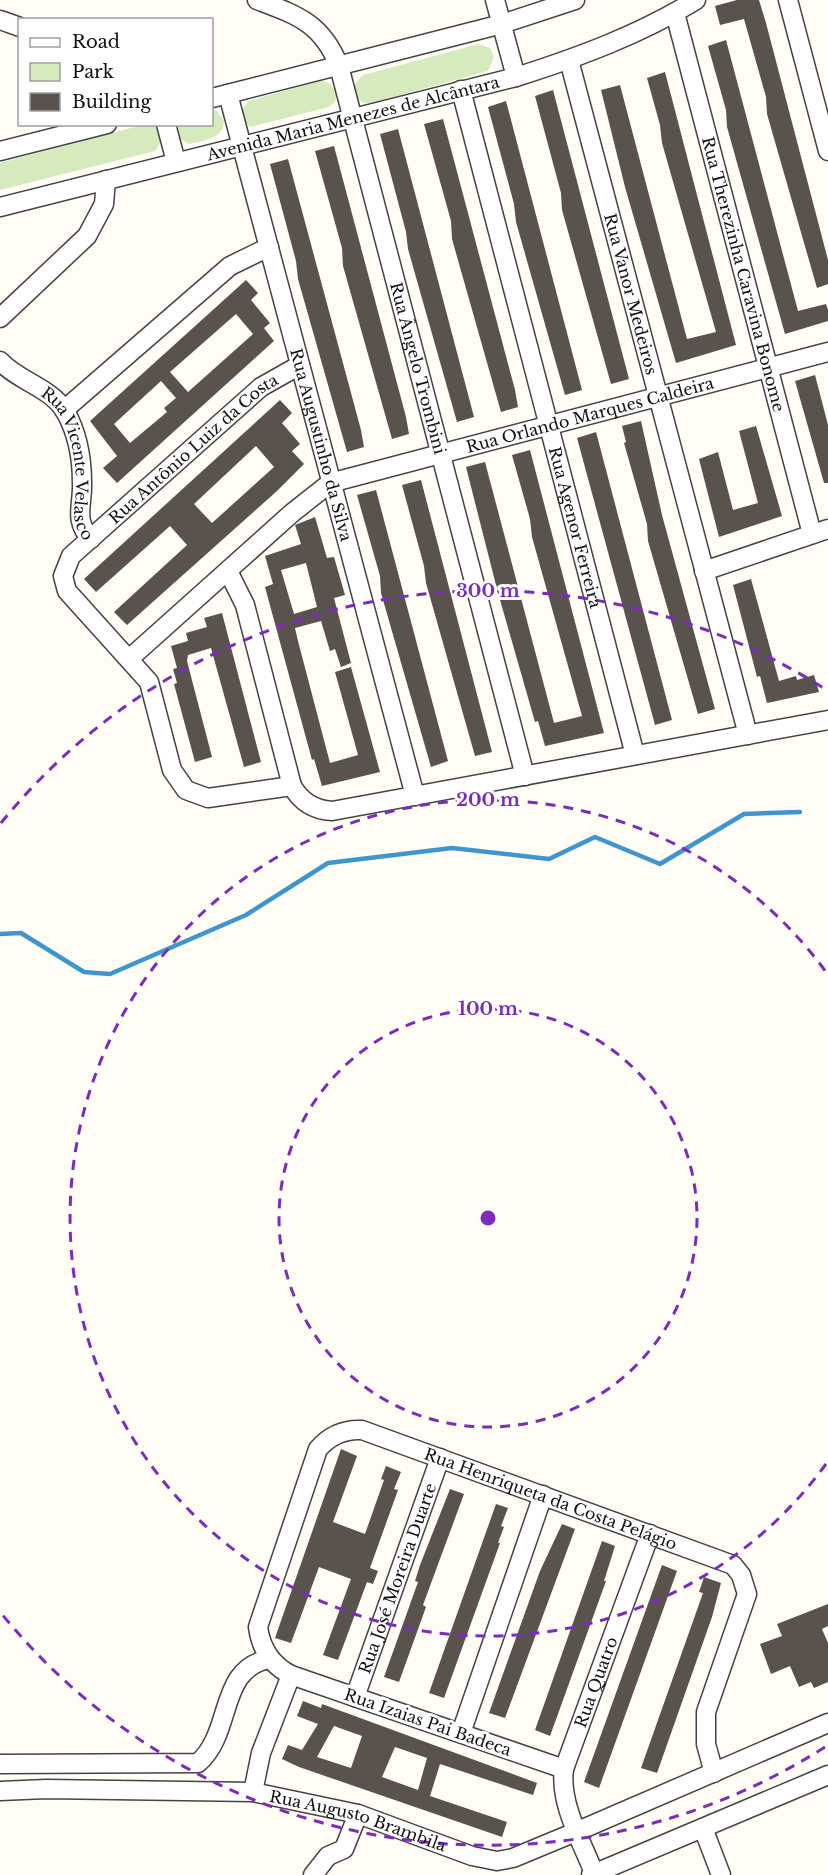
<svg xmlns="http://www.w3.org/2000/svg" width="828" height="1875" font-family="'Libre Baskerville',serif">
  <rect width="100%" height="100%" fill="#fffdf5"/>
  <path fill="#d5ebbd" d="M479,44L490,48L494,57L488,71L371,103H364L355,97L353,86L363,75Z
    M320,81L329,83L337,93L335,102L329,107L254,126L250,127L244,121L240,112L249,101Z
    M212,109L217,111L224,121C223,140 204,140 189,144L177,137L176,125L212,124Z
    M142,125C156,125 160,126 163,139L155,151L0,190V163Z"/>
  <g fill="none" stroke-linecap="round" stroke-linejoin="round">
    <path stroke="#3f96cf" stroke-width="4.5" d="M0,934L21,933L84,972L110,974L246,915L328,863L452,848L549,859L595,837L660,864L744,814L800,812"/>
  </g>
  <path fill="#5a524d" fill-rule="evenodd" d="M737,0H759L766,23L828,260V284L817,288L767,114L766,97L744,19L720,25L715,6Z
    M726,40L798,311L826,304L828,310V321L785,334L727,127L726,110L708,46Z
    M665,72L736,345L676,363L625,187L601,90L620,85L687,339L716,332L662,143L660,125L647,78Z
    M553,90L629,379L611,384L562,210L561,193L535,96Z
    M506,101L582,390L565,395L516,222L514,204L488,107Z
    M443,119L515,390L518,407L501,412L452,239L451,221L424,124Z
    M398,129L474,417L457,422L408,249L406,232L380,134Z
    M334,146L406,417L409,434L392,439L343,266L342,248L315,151Z
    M288,159L361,430L364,447L347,452L298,279L296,261L270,164Z
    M246,280L258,293L251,300L270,323L264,328L274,341L117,483L103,468L117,456L90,421ZM236,314L253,334L188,392L170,372ZM161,381L176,398L164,408L167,412L130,443L114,424Z
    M815,375L828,425V483H824L795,381Z
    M280,400L292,413L282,423L300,444L292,451L304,464L277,491L127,625L114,612L187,545L170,526L96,592L84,579ZM256,446L274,467L212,523L194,504Z
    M641,421L662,515L715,709L698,714L648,541L647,524L624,443L626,442L622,426Z
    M756,426L782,516L719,537L699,459L718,452L733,510L758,503L739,431Z
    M596,432L672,720L655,725L577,438Z
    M530,450L604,733L545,746L538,721L535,722L498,593L466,467L485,462L554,723L582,716L532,537L530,519L512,455Z
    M421,480L492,752L475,756L426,583L424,566L402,485Z
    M376,490L448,761L431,767L381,593L380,576L357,495Z
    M315,517L327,558L334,557L345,595L334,598L351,663L341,667L335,649L330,651L321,621L295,628L298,641L330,763L358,755L335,672L351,667L380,772L322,786L314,759L312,760L265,587L273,584L265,556L301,544L295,525ZM306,563L317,607L294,614L281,570Z
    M751,579L779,681L796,676L797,680L814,675L819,692L767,703L760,676L757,677L733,585Z
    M222,613L261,762L244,767L211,648L188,655L187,661L212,757L195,762L174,684L177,683L173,669L177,668L171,646L188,641L186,633L207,627L204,618Z
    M341,1449L357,1456L333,1522L365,1534L384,1480L381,1479L386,1466L401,1472L394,1489L398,1490L370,1568L378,1571L373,1584L367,1582L338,1660L323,1655L351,1579L319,1567L291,1643L275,1638Z
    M450,1489L464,1494L423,1605L426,1607L399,1682L384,1677L418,1582L415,1581L420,1565Z
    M496,1504L508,1508L501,1526L504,1527L498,1543H500L444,1698L429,1693Z
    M562,1524L575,1529L505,1718L489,1713L540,1571Z
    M602,1541L615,1546L604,1581H606L550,1736L535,1730Z
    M662,1565L677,1571L599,1788L584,1782Z
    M704,1577L721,1583L712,1617L657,1773L641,1768L703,1593L699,1592Z
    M828,1604V1626L822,1629L828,1643V1682L814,1688L811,1682L799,1687L790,1666L771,1674L760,1644L782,1636L777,1624Z
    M303,1701L321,1708L322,1704L537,1783L533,1795L440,1764L430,1796L507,1822L502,1837L299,1767L282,1759L288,1745L302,1750L318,1724L297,1716ZM334,1726L362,1736L351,1768L317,1757ZM395,1747L427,1758L418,1790L382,1777Z"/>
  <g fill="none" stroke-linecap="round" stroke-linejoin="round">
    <defs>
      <g id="minor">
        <path id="s1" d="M257,0C297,15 322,23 339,66L525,776"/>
        <path d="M495,0L516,77"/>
        <path d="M788,0L828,151"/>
        <path id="s2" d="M675,13L812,534"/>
        <path d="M0,20L20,27"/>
        <path id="s3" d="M569,60L748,735"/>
        <path id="s4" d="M461,90L635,755"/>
        <path id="s5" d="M228,94L415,796"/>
        <path d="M212,98L502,24L575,0"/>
        <path d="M166,124L176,162"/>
        <path d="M0,151L107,124"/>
        <path id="s6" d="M0,207L516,77C579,57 639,35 696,0"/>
        <path d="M0,318L87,236L104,204L106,180"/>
        <path id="s7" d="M0,361C18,381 50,387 65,411C77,432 82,459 82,483C83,505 73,520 91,539"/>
        <path d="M64,410L230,266L269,247"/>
        <path d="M228,571L245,605L292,786C301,802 314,810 332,811L828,720"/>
        <path d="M704,571L828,529"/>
        <path id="s8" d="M129,659L292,513L330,483L828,352"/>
        <path id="s9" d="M292,786L208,798L186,790L172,770L149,682L67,591L63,576L71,556L261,387L300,365"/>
        <path id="s10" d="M355,1697L440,1458"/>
        <path d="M461,1733L543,1495"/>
        <path d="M0,1764L198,1763C234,1732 217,1668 270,1659"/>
        <path id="s11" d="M564,1769L291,1675C271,1665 261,1649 258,1627L318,1449C330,1435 344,1429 362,1430L733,1565L741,1575L747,1594L706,1712V1744L714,1773"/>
        <path id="s12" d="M0,1791L46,1789L253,1792L358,1814L472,1856L497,1861L513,1858L578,1831L828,1723"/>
        <path d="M253,1792L261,1753L291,1675"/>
        <path d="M703,1828L721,1875"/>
        <path id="s13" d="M594,1873C582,1842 559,1803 564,1769L650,1534"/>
        <path d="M313,1875L328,1856L344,1849L358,1814"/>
        <path d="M591,1875L828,1775"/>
      </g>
    </defs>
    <use href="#minor" stroke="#444" stroke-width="21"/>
    <use href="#minor" stroke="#fff" stroke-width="18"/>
  </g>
  <g fill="none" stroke="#7b2cbf" stroke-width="3" stroke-dasharray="10 8">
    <circle cx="488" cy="1218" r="209"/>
    <path d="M826 1464A418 418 0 1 1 826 972"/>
    <path d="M825 1747A627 627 0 0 1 1 1613M1 823A627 627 0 0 1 825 689"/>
  </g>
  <g text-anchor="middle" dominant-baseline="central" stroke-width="6" stroke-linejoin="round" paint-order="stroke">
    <g font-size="16" fill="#111" stroke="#fff">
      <text stroke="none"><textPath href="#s6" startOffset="364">Avenida Maria Menezes de Alcântara</textPath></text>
      <text stroke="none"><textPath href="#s2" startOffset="270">Rua Therezinha Caravina Bonome</textPath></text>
      <text stroke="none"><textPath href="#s3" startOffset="242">Rua Vanor Medeiros</textPath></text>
      <text stroke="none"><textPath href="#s1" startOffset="422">Rua Ângelo Trombini</textPath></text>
      <text stroke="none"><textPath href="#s8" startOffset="536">Rua Orlando Marques Caldeira</textPath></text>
      <text stroke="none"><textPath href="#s5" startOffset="363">Rua Augustinho da Silva</textPath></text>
      <text stroke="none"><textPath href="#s9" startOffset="546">Rua Antônio Luiz da Costa</textPath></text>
      <text stroke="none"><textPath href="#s7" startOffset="134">Rua Vicente Velasco</textPath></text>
      <text stroke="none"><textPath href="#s4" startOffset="452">Rua Agenor Ferreira</textPath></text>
      <text stroke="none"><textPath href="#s11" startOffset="788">Rua Henriqueta da Costa Pelágio</textPath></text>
      <text stroke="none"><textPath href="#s10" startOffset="126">Rua José Moreira Duarte</textPath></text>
      <text stroke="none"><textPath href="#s13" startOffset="202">Rua Quatro</textPath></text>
      <text transform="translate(428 1722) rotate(19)">Rua Izaias Pai Badeca</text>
      <text stroke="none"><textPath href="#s12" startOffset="362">Rua Augusto Brambila</textPath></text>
    </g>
  </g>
  <circle cx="488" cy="1218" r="9" fill="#7b2cbf" stroke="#fff" stroke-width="3"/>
  <g font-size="18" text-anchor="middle" font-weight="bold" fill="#7b2cbf" stroke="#fff" stroke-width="6" stroke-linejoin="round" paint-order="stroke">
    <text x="488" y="597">300 m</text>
    <text x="488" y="806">200 m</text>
    <text x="488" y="1015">100 m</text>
  </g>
  <rect x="18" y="18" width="195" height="108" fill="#ffffff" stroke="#a0a0a0" stroke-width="1.5"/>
  <rect x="30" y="38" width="30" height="9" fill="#ffffff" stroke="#a0a0a0" stroke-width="1.5"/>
  <text x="72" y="48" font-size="18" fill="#111111">Road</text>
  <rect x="30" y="63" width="30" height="18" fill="#d5ebbd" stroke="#a0a0a0" stroke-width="1.5"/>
  <text x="72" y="78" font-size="18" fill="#111111">Park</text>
  <rect x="30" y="93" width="30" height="18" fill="#5a524d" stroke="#a0a0a0" stroke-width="1.5"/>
  <text x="72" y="108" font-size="18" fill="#111111">Building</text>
</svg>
